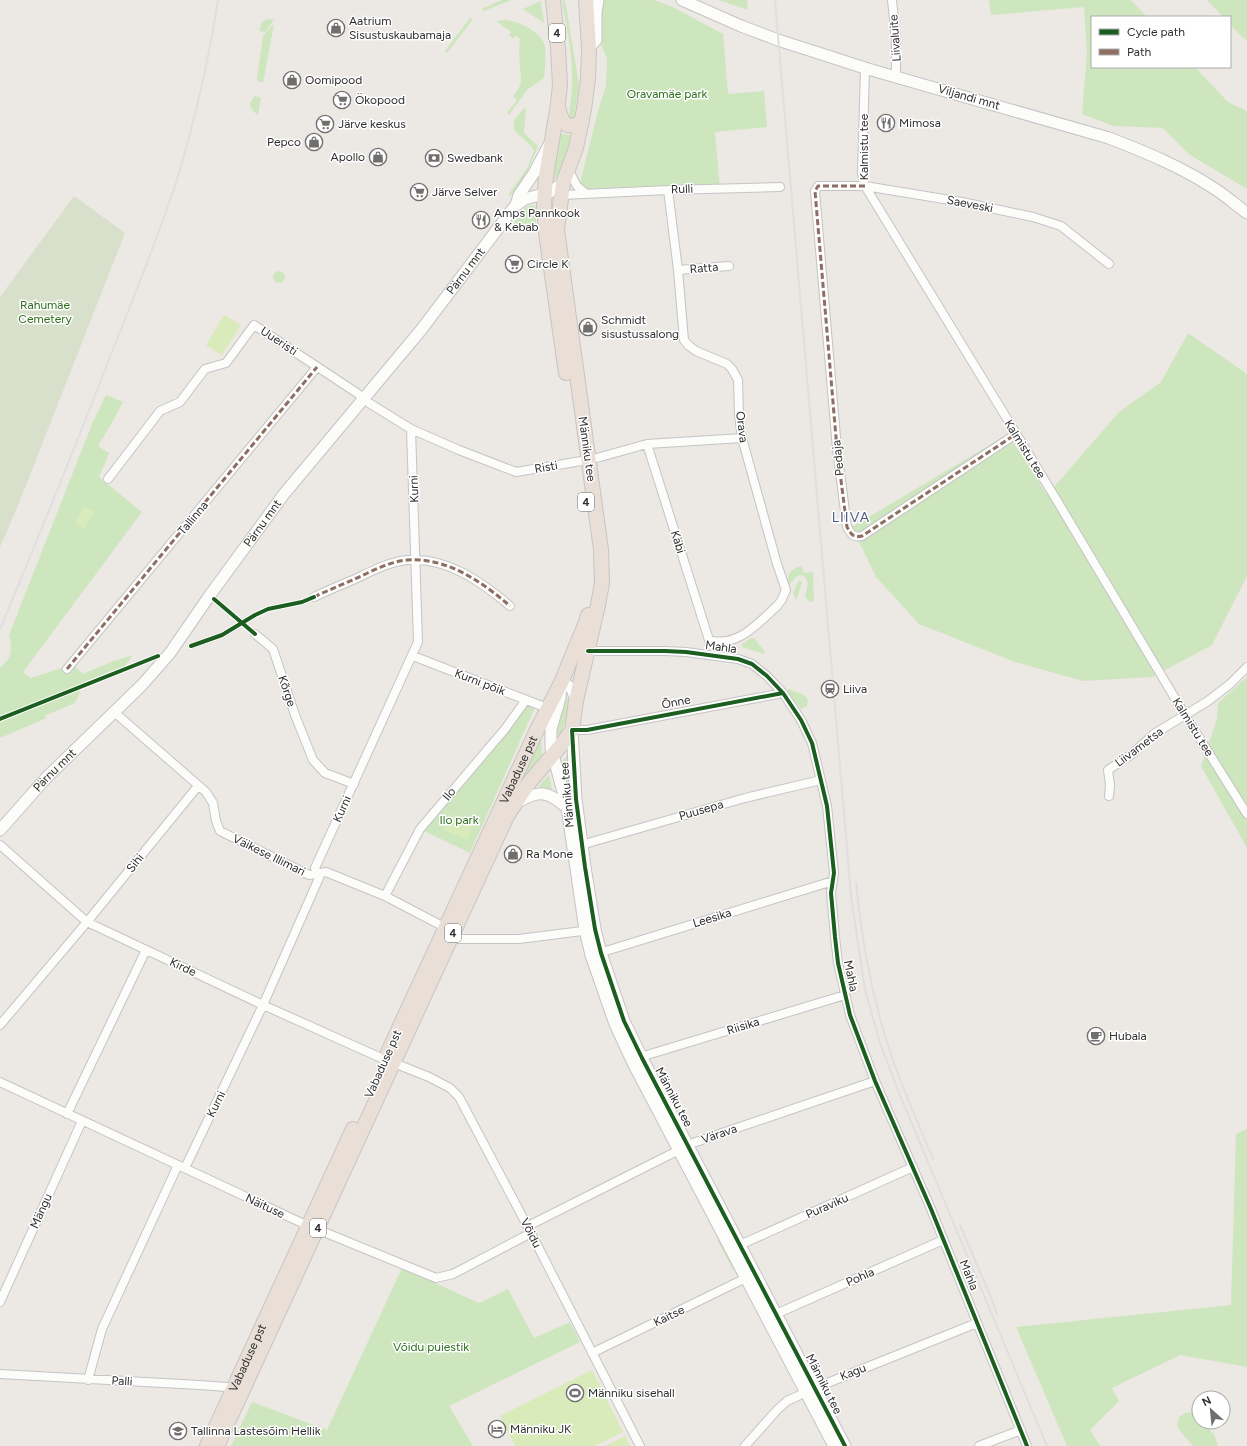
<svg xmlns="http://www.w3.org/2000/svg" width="1247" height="1446" font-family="Figtree,sans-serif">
  <rect width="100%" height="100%" fill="#ece8e4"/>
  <path fill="#cee6be" d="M502,0H511L484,11L482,10L483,8Z
    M565,0L579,84L574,119L569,118C569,107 572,96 572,84C573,56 567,29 562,1Z
    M603,0H654L673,7L723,34L728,94L764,91L767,127L715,132L720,188L668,190L584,189L580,183L599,107L606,86L607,58L602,47L600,34L601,3Z
    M719,0H747L748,10Z
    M989,0H1131L1147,17H1092V67H1195L1228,102L1247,111V189L1190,155L1163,128L1114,126L1082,114L1087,53L1084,7L991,15Z
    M1207,0H1247V41L1230,25V17H1223Z
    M541,1L544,23L523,9Z
    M470,18L473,19L447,53L445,51Z
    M267,19L274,20L265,32L259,31L262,22Z
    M504,20C516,20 539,31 544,43C547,50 545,70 544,78L527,90L509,115L507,113L517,100L513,97L519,88L521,81L519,53L520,39L516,36L513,38L509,35L511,32L496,21Z
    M274,24L263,83L257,80V78L263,35Z
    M255,96L261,98L258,115C250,109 247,104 255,96Z
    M525,107L526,109L524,133L538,146L526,175L510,197L509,194L527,168L534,151L532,147L514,130V120L524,108Z
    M561,134L571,135C567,151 565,171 552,182L554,165Z
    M531,205L536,207V228L535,230L509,229L525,208Z
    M273 277a6 6 0 1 1 12 0a6 6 0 1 1-12 0Z
    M1188,333L1247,374V576L1212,645L1152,677L1083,681L1015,662L919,624L876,577L852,527L1008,434L1047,495L1119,412L1161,382Z
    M106,395L123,402L113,421L98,446L109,453L99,477L142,512L23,672L31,678L73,664L83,674L111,662L133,655L125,666L84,682L75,703L44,716L47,718L0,738V667C13,658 12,649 9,635L92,424Z
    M802,566L804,573L813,572L814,602L808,601L805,596L808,583L805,577L802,575L797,576L789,585C785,576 792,567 802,566Z
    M799,580L801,581L802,583L796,600L793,593Z
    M751,638H754L765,652L764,654L742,647V644Z
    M1247,677V848L1201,766L1217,719L1218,703Z
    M789,689L802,694L806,697L808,701L807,706L801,709L787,692Z
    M569,694L567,716L560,735L556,734L558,721Z
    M526,700L537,703L470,853L420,829Z
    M540,738L541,739L542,757L512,797Z
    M568,755L570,798L560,764Z
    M549,775L552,790L539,788L540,784Z
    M1247,1129V1367L1180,1355L1112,1388L1119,1401L1090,1430L1100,1446H1067L1016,1327L1231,1305L1236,1134Z
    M720,1238L736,1268L733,1270L717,1240Z
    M402,1268L479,1303L508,1289L534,1338L570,1322L580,1342L449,1406L473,1446H231L252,1402L327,1430Z
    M1192,1412L1199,1420V1422H1201L1214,1434L1218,1446H1193L1180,1431L1177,1425L1179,1417L1185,1413Z"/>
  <path fill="#d8e0cc" d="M74,196L125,233L17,508L0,547V297Z"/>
  <path fill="#d9eabb" d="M224,315L241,325L222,355L206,345Z
    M85,506L94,511L84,529L75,523Z
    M450,814L474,825L467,840L443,829Z
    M592,1370L623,1432L595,1446H515L500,1416Z
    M625,1436L630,1446H605Z"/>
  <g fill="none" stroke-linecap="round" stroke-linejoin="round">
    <defs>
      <path id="street" d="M892,0L896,39V77
        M865,68L862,174L865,186L1056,499L1185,715L1247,814
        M568,169L577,186L585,193
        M559,194L562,195L668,190L780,187
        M678,270L729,266
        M1016,434L862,536C853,538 851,534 847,527L837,449L815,191L818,186H865L962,202L1033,217L1061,226L1109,264
        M647,444L709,640C738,648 758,623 777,606L781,601L786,590L777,564L742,438L739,415L738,380L732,369L727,364L696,351L688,345L684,340L678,270L668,190
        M108,479L160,411L180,402L205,369L226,363L254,325L357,393L369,403L411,429L459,450L516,472L593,459L647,444L742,438
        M314,597C327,591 340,585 353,580C370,572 388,562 407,560C447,557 482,582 510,606
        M255,634L273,649L295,715L313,760L325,773L354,784
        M588,651H665L686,652L738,659L752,664L767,676L783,693L801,720L812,743L827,806L834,873L831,893L835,937L838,963L850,1015L875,1081L931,1209L1027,1446
        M413,656L547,708
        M67,669L317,367
        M113,711L206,792L213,803L216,821L220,831L309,875L326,872L385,896L448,929
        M572,730H587L783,693
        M1109,796L1110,785L1108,770L1132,754L1154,734L1208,701L1230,684L1247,667
        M577,842L582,844L588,843L745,798L821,780
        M0,845L87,922L263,1005L379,1057L429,1077L450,1088L459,1097L531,1233L640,1446
        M385,896L420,829L505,729L526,700
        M452,937L456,939H519L590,930
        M596,954L833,881
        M0,1025L87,922L198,786
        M642,1058L647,1055L845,995
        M0,1082L302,1223L436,1278L453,1274L531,1233
        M67,1114L146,950
        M185,1168L263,1005L319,878L315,868L418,642L411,429
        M528,1226L693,1143L875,1081
        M740,1245L913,1167
        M0,1302L82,1121
        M776,1314L943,1240
        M592,1353L746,1278
        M0,1374L199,1385L227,1387L236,1390
        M88,1380L102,1329L178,1165
        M745,1446L777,1410L787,1401L815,1388L977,1323
        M979,1446L1021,1430"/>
      <g id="secondary">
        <path d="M682,0L741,26L778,40L868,69L1109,138C1145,152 1182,167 1215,189C1226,196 1236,205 1247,213"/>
        <path d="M589,48L596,40V13L598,0"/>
        <path d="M516,205L519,195L534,173L550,143"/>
        <path d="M576,701C573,690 572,686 561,683L560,698L551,729V747L567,807L585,930L591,955L615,1024L633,1063L834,1446"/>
        <path d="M572,730L576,799L585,867L595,929L601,953L624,1021L642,1058L845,1446"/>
        <path d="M516,803C538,790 547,790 566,807"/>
        <path id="s1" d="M0,830L46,778L142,685L170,653L210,595L284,494L421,330L515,206L525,199L550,192L563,183"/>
      </g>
      <g id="highway">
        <path d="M553,0L558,48L560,85L558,104L546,176L544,206L546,233L566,373"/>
        <path d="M558,107C562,122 565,131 582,122"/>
        <path id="s2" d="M388,1052L536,732L561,683L586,622L588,615"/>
        <path id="s3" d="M207,1446L353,1129"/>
        <path d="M217,1446L507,816L528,784L562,744L572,730L576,701L598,605L602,583L601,550L557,230L563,183L576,148L584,109L588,79L589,48L586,0"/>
      </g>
    </defs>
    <use href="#street" stroke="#c5c4c5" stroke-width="10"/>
    <use href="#secondary" stroke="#c5c4c5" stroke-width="13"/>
    <use href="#highway" stroke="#c6c5c4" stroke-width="16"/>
    <use href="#street" stroke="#fcfcfb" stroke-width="8"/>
    <use href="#secondary" stroke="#fcfcfb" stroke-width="11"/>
    <use href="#highway" stroke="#eadfd6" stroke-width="14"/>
    <path stroke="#dfdfe1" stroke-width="2" d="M775,0L851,896L865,990L880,1043L897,1088L1047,1446
      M0,629C39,536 77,443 113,349C135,295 156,241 175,186C194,125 208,63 218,0
      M856,883C861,936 871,991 887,1042C899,1082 917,1120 933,1159
      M960,1225L990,1295L997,1314"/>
    <path stroke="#8d6e63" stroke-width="3" stroke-dasharray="6 3" stroke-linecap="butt" d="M865,186H818L815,191L837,449L847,527C851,534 853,538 862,536L1016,434
      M314,597C327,591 340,585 353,580C370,572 388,562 407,560C447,557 482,582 510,606
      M67,669L317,367"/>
    <defs>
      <path id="cycleway" d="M214,599L255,634
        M191,646L222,635L255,615L268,609L302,602L314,597
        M588,651H665L686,652L738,659L752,664L767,676L783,693L801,720L812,743L827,806L834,873L831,893L835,937L838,963L850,1015L875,1081L931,1209L1027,1446
        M783,693L587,730H572L576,799L585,867L595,929L601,953L624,1021L642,1058L845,1446
        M0,719L158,656"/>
    </defs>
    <use href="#cycleway" stroke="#fff" stroke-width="6"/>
    <use href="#cycleway" stroke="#1b5e20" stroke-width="4"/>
  </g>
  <defs>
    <symbol id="shop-ring" viewBox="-11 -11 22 22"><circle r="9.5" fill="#fff" stroke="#706f6e" stroke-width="1.5"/><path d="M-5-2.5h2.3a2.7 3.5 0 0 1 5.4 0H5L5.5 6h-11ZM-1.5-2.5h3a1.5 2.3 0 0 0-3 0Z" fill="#706f6e"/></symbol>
    <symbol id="supermarket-ring" viewBox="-11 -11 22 22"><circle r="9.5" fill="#fff" stroke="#706f6e" stroke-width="1.5"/><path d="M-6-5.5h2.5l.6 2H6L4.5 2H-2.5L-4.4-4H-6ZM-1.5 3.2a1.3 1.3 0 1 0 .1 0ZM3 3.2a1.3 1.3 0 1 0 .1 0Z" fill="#706f6e"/></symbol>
    <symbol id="restaurant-ring" viewBox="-11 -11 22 22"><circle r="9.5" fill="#fff" stroke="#706f6e" stroke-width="1.5"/><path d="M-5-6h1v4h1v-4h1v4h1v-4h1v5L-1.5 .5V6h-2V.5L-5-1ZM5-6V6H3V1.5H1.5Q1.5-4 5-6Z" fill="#706f6e"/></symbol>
    <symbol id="bank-ring" viewBox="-11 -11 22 22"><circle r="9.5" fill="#fff" stroke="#706f6e" stroke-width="1.5"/><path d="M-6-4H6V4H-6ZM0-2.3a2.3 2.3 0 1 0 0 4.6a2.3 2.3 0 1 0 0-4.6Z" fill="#706f6e"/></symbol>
    <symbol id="station-ring" viewBox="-11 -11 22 22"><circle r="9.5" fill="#fff" stroke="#706f6e" stroke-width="1.5"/><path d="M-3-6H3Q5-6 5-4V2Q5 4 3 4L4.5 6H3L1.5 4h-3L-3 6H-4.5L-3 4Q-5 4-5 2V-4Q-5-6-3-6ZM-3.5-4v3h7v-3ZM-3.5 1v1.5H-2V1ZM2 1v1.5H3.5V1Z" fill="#706f6e"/></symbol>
    <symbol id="cafe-ring" viewBox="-11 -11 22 22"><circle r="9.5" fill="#fff" stroke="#706f6e" stroke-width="1.5"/><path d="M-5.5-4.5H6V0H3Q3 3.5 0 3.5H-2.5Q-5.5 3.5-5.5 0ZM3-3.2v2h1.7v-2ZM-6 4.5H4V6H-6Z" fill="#706f6e"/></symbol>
    <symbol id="stadium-ring" viewBox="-11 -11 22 22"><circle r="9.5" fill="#fff" stroke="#706f6e" stroke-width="1.5"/><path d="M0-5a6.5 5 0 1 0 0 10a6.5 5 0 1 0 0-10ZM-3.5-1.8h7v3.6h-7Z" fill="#706f6e"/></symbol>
    <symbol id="hotel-ring" viewBox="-11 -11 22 22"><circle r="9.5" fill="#fff" stroke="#706f6e" stroke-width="1.5"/><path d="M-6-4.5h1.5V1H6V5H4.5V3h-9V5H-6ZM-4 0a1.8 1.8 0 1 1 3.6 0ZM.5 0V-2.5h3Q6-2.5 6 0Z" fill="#706f6e"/></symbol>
    <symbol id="school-ring" viewBox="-11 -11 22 22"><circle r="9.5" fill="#fff" stroke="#706f6e" stroke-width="1.5"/><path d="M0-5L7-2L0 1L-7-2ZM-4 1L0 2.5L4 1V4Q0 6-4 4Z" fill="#706f6e"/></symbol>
  </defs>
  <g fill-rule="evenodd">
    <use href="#shop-ring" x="326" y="18" width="20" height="20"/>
    <use href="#shop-ring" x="282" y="70" width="20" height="20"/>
    <use href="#supermarket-ring" x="332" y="90" width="20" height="20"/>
    <use href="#restaurant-ring" x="876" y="113" width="20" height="20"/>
    <use href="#supermarket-ring" x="315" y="114" width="20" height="20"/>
    <use href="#shop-ring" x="304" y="132" width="20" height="20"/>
    <use href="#shop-ring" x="368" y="147" width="20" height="20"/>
    <use href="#bank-ring" x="424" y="148" width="20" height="20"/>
    <use href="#supermarket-ring" x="409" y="182" width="20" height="20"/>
    <use href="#restaurant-ring" x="471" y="210" width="20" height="20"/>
    <use href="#supermarket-ring" x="504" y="254" width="20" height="20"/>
    <use href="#shop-ring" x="578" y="317" width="20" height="20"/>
    <use href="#station-ring" x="820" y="679" width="20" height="20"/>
    <use href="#shop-ring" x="503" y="844" width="20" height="20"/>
    <use href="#cafe-ring" x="1086" y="1026" width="20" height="20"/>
    <use href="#stadium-ring" x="565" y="1383" width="20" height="20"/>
    <use href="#hotel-ring" x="487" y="1419" width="20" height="20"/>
    <use href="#school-ring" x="168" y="1421" width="20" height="20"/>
  </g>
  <g text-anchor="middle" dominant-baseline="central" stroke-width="3" stroke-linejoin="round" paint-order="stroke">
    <g fill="#fff" stroke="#6d6d6d" stroke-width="1">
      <rect x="549" y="24" width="16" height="18" rx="3"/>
      <rect x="578" y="493" width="16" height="18" rx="3"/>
      <rect x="445" y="924" width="16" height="18" rx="3"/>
      <rect x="310" y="1219" width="16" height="18" rx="3"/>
    </g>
    <g font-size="11" font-weight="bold" fill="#2e2e2e">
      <text x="557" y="33">4</text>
      <text x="586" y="502">4</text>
      <text x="453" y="933">4</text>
      <text x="318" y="1228">4</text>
    </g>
    <g font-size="12" fill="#2e2e2e" stroke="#fff" text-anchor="start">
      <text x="349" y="21">Aatrium<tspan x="349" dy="14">Sisustuskaubamaja</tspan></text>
      <text x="305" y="80">Oomipood</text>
      <text x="355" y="100">Ökopood</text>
      <text x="899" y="123">Mimosa</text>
      <text x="338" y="124">Järve keskus</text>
      <text x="301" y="142" text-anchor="end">Pepco</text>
      <text x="365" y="157" text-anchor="end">Apollo</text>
      <text x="447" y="158">Swedbank</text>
      <text x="432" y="192">Järve Selver</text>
      <text x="494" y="213">Amps Pannkook<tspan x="494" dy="14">&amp; Kebab</tspan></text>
      <text x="527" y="264">Circle K</text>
      <text x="601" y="320">Schmidt<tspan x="601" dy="14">sisustussalong</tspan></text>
      <text x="843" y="689">Liiva</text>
      <text x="526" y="854">Ra Mone</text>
      <text x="1109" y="1036">Hubala</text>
      <text x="588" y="1393">Männiku sisehall</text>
      <text x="510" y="1429">Männiku JK</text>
      <text x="191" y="1431">Tallinna Lastesõim Hellik</text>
    </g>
    <g font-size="12" fill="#2e2e2e" stroke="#fff">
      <text transform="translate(895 38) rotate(-94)">Liivaluite</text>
      <text transform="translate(969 97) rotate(16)">Viljandi mnt</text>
      <text transform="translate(864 147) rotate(-90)">Kalmistu tee</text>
      <text transform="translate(682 189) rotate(-2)">Rulli</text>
      <text transform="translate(970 204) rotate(11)">Saeveski</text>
      <text transform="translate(704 268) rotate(-5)">Ratta</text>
      <text stroke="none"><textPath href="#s1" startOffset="729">Pärnu mnt</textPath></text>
      <text transform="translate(279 341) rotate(34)">Uueristi</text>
      <text transform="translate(742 427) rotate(83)">Orava</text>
      <text transform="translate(587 449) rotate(82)">Männiku tee</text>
      <text transform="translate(1025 449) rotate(58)">Kalmistu tee</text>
      <text transform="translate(838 458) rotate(-96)">Pedaja</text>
      <text transform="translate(546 467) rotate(-10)">Risti</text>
      <text transform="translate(414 489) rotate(-92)">Kurni</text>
      <text transform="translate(193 518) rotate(-50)">Tallinna</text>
      <text stroke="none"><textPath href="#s1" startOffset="405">Pärnu mnt</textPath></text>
      <text transform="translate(678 542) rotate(73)">Käbi</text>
      <text transform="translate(721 647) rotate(8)">Mahla</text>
      <text transform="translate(480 682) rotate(21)">Kurni põik</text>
      <text transform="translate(287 691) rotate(71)">Kõrge</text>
      <text transform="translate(676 702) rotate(-11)">Õnne</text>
      <text transform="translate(1193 727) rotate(58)">Kalmistu tee</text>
      <text transform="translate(1139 747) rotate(-37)">Liivametsa</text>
      <text stroke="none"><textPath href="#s1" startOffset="81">Pärnu mnt</textPath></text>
      <text stroke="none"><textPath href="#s2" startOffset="311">Vabaduse pst</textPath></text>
      <text transform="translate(449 794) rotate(-50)">Ilo</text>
      <text transform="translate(567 795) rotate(-95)">Männiku tee</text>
      <text transform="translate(342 809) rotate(-66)">Kurni</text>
      <text transform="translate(701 810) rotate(-16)">Puusepa</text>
      <text transform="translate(269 855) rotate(26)">Väikese Illimari</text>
      <text transform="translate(135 863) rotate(-51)">Sihi</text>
      <text transform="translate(712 918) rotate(-17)">Leesika</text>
      <text transform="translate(183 967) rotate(25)">Kirde</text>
      <text transform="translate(851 976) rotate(78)">Mahla</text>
      <text transform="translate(743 1026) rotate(-17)">Riisika</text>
      <text transform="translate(383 1064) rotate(-66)">Vabaduse pst</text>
      <text transform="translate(674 1097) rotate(62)">Männiku tee</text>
      <text transform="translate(216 1104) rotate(-64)">Kurni</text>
      <text transform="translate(719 1134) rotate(-19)">Värava</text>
      <text transform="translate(265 1206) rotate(25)">Näituse</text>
      <text transform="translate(827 1206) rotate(-24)">Puraviku</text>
      <text transform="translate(41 1211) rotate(-66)">Mängu</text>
      <text transform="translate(531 1233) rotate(63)">Võidu</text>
      <text transform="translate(969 1275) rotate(68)">Mahla</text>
      <text transform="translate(860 1277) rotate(-24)">Pohla</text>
      <text transform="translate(669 1316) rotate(-26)">Kaitse</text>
      <text stroke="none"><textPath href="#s3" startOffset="97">Vabaduse pst</textPath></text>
      <text transform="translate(853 1372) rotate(-22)">Kagu</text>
      <text transform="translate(122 1381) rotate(3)">Palli</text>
      <text transform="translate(824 1384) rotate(63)">Männiku tee</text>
    </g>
    <g font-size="12" fill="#2c6e1b" stroke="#fff">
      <text x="667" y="94">Oravamäe park</text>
      <text x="45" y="305">Rahumäe<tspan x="45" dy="14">Cemetery</tspan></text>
      <text x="459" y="820">Ilo park</text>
      <text x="431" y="1347">Võidu puiestik</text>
    </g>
    <g font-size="14" letter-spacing="1" fill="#4d5680" stroke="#fff">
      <text x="851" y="517">LIIVA</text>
    </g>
  </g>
  <rect x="1091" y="16" width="140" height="52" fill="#ffffff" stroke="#ababab"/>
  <rect x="1099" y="29" width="20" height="6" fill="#1b5e20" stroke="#ababab"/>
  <text x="1127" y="36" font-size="12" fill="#2e2e2e">Cycle path</text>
  <rect x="1099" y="49" width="20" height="6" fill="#8d6e63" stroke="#ababab"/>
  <text x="1127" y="56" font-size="12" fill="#2e2e2e">Path</text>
  <g transform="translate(1211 1410) rotate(333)"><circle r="19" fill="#ffffff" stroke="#ababab"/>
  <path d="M0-3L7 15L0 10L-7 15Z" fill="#706f6e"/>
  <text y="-6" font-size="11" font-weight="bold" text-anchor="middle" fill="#2e2e2e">N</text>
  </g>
</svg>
